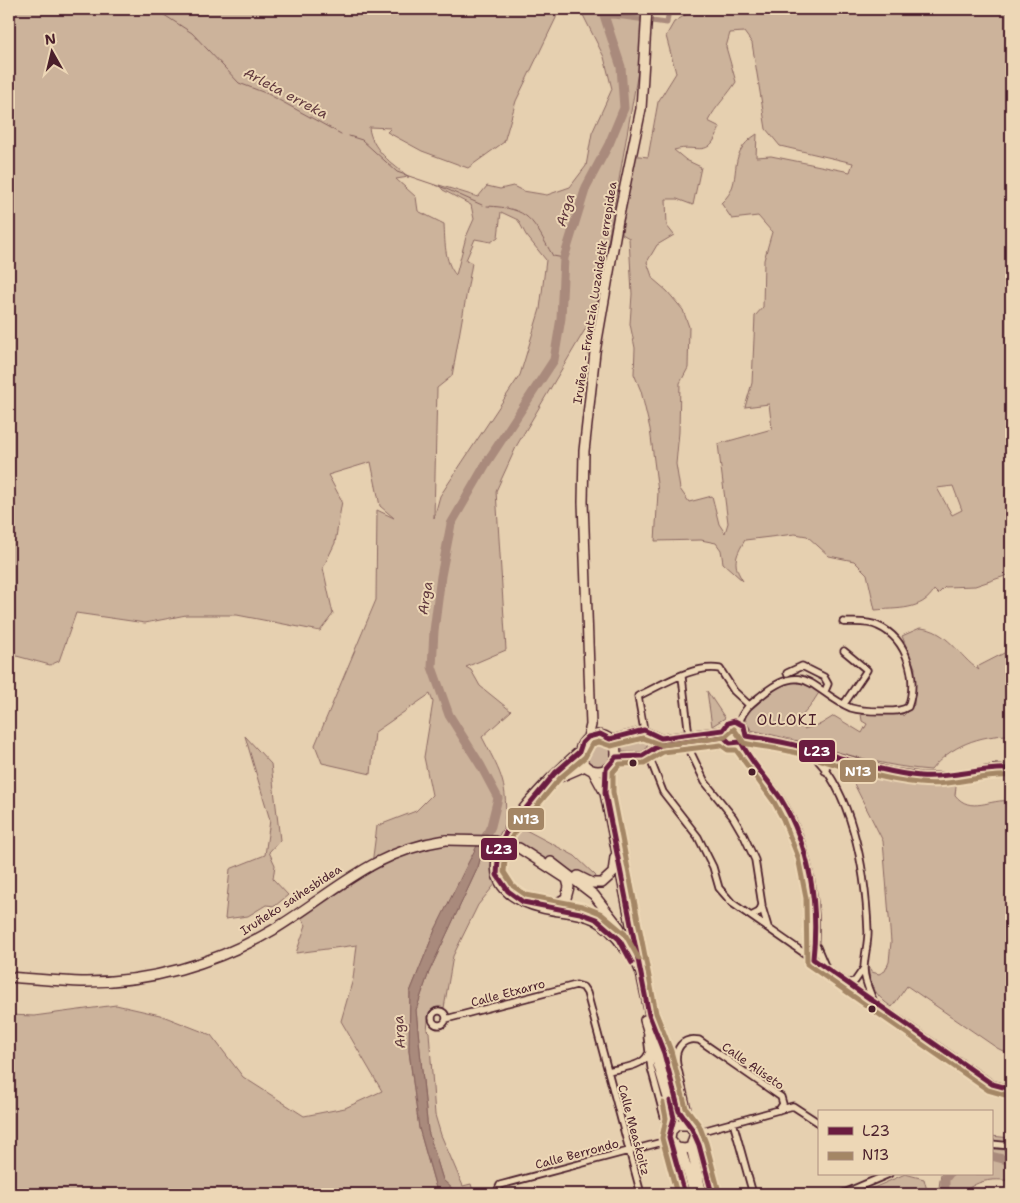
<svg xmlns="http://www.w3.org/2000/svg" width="1020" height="1203" font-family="'Shantell Sans',sans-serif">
  <rect width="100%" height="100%" fill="#e6d0b0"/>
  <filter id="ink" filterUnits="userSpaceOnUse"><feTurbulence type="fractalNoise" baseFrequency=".02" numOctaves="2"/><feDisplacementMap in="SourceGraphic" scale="10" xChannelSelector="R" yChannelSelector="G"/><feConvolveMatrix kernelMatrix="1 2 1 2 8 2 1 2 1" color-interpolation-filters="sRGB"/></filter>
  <g filter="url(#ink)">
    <path fill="#ccb39b" stroke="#8b6963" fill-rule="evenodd" d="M9,9H557L556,18L516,101L504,142L468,168L422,151L387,132L391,128L369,127C371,149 393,165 409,177L396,179L416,197L418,211L444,224C445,240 444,262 456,275L466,237L474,219L471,205L443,190L439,185L478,197L487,186L500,189L513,186L523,191L547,195L570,187L586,166L592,133L612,89L604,57L580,9H646L640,60L596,311L517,445L496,491L506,650L466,667L471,670L480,686L511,711L482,737C499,770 508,782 505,819L575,856L596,876L592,883L567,868L543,858L494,842L492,868L496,883L478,905L453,956L444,1008H434L429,1012L427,1030L429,1032L435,1115L441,1135L463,1186L471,1184L474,1194H458L443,1180L428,1131L416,1010L429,972L478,867L485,841L435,930L410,992L409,1051L419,1128L436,1188L442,1194H9V1015L34,1016L116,1005L160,1015L211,1035L243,1077L304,1116L345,1108L382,1091L341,1021L353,979L357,945L296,953L306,925L298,914L372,864L377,826L416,811L432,795L424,757L433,702L430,694L375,732L371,774L322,763L315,745L376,600L377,510L394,518L380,506L371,462L328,475L342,501L335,543L323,568L333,614L320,631L237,615H186L145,623L76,613L59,661L50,665L9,654ZM501,212L518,220L526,235L546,260L540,309L520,375L440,496L434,518L437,388L452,376L472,263L466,260L475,239L491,242L498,237Z
      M695,9H1011V574L975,586L945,587L938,594L934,590C922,611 897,608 875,610L867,574L854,561L829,556L807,536L795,534L745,540C735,557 732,564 743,581L723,563L721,550L716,543L701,540L655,541L658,492L650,429L641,391L634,374L635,348L630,324L632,294L629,238L622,234L631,155L648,157L658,102L676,73L666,36L674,22ZM744,32L752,43L766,129L780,146L853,163L850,172L771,156L756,157L757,134C722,156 747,181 721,203L732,219L758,216L772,232L764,260L763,307L755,316L752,383L745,407L769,404L772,429L718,444L728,523L725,533L719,524L712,496L689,502L680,489L676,464L679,432L680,383L688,368L689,327L683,310L667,291L653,279L647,262L657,245L674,235L667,226L666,199H677L693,205L701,167L686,160L674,150C699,143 708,161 720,127L708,121C716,106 727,96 736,82L726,47L730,33ZM953,486L962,510L952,515L937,488Z
      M920,628C948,630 958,656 979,670L977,667L1010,650L1011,646V735C979,735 950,746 931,770C872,766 814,743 755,731L751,730L745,719C748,710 754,708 760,702C784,682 790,676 820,691L809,708L798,720L804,729L821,724L834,716L862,733L867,724L862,721L861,714L901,713L903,716L914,705L915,668L902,636Z
      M707,691L725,718L712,726Z
      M637,734L647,738L649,741L644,753L623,752L620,741Z
      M245,736L271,764L280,840L269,852L275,865L273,879L288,895L275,906L266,905L248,916L225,919L230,869L265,855L270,820Z
      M585 753a13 13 0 1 1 26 0a13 13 0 1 1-26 0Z
      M845,766C883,776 922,787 962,781L956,787L955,795C971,815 990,798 1011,801V1055L997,1048L907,986L892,1007C876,997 870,985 868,966L872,972L879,974L885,971L889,962L891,942L883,841Z
      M991,1136L1011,1138V1181C992,1178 976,1180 962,1194H938L941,1174H991V1149L1008,1150L991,1144Z
      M905,1174L924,1179L928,1194H860Z"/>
    <path fill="#a98a7b" stroke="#835f5b" d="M487,835L478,867L429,972L416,1010L428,1131L443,1180L458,1194H442L436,1188L419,1128L409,1051L410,992L435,930L467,865L480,840Z"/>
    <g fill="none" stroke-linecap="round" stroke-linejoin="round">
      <path stroke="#835f5b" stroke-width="1" d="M155,9L192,33L239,83L268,94L341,134
        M349,136L362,140L397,172L444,188L482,205
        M487,206C531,208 532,220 553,256L564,258"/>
      <path stroke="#a98a7b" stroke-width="5" d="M604,16C625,15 646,21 667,23L669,9"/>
      <path stroke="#a98a7b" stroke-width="9" d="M482,845L491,826L498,798L481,766L449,715L432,667L434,631L441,576L451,524L487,462L554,360L561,318L564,258L586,187L609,144L624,108L621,67L602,9
        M991,1156L1011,1161
        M945,1194V1179L949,1174"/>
      <defs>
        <path id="minor" d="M844,651L867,670L844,704
          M787,673L802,666L824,677L828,684L825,691
          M682,677L691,753L705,782L733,817L744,836L755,860L762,905L759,912L751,916
          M724 733a11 11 0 1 1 22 0a11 11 0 1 1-22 0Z
          M739,722C745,707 752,703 763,694C806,659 814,693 851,708C861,711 871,711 881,711C890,711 900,712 908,707C918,679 908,639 878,626C868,621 854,623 843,622
          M644,730L638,696C662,685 694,664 720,669L734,691L748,704
          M746,736L796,745L893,772L922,776H956L996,768L1011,769
          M610,739L644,730L661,738L723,730
          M741,742C750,764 767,778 780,798C808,841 821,909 813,959
          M803,747C853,782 866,875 868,932C868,945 864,957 864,969C864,981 870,992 874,1002
          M648,754L663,792L698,837L713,867L719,888L732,903L992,1084L1011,1089
          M616,757L642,756L660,745L724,737
          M825,771L828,761L836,757
          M762,907L768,927
          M817,947L826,968
          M847,983L855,981L864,968
          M432 1018a7 7 0 1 1 14 0a7 7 0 1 1-14 0Z
          M446,1019L576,985L583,987L587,993L641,1194
          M647,1036L651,1068L669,1135
          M664,1051L677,1065L692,1129
          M677,1065C674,1049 682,1037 699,1040L781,1097L783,1104L779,1110
          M608,1071C620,1068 643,1067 648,1054
          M733,1122L753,1194
          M695,1133L793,1106L819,1123
          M695,1137L712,1194
          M991,1144L1011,1146
          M673,1146L685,1194
          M496,1194L500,1185L670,1140
          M842,1194L889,1174"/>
        <path id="highway" d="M580 753a18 18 0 1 1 36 0a18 18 0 1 1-36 0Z
          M588,737L591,725L583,502L584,451L595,352L618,220L641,109L647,9
          M579,752C549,779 450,868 522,901C566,921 592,899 625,949
          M593,771L605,793L637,954
          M555,779L585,766
          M519,848L567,879L569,887L566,898L556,904L548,905
          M551,862L594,895L619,927L630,947L641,973L652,1024L664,1053L679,1111L695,1133L691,1147L685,1149L677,1148L670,1140L671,1131L677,1125H688
          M578,876L592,883H602L613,873L615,857
          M9,977C33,979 57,981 81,982C148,983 215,964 273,930C334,893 372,851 446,840
          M645,1020L672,1111L673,1128
          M691,1147L702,1194
          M681,1150L695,1194"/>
      </defs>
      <use href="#minor" stroke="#4a1f2b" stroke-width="9"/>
      <use href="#highway" stroke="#4a1f2b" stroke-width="12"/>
      <use href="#minor" stroke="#edd7b6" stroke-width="5.5"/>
      <use href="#highway" stroke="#edd7b6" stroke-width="9"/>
      <defs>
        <path id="highway-bridge" d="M446,840L494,841L511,846"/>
      </defs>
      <use href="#highway-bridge" stroke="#4a1f2b" stroke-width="12" stroke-linecap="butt"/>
      <use href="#highway-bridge" stroke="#edd7b6" stroke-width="9"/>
      <defs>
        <path id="bus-1" d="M632,963L619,939L596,919L580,913L523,902L508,891L497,875L499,845L507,831L555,773L579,752L582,743L588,737L600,734L610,739L644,730L661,738L723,730L728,723L735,721L744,726L746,736C763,739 781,741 798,746C839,756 879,772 920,776C951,779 980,767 1011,769
          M670,1101L674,1118L669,1137L685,1194
          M712,1194L699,1145L692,1129L679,1111L664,1053L649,1015L605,793L606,769L616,757L642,756L660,745L724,737L730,743L741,742C751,763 768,779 781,799C810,847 819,904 813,959L992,1084L1011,1089"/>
        <path id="bus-2" d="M639,959L625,934L600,913L582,906L526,895L513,886L504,872L506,847L513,835L560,778L585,757L592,744L599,742L611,746L643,738L662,745L725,737L734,729L744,743C761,747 779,748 797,753C837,764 877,779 919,783C952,787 980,774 1011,776
          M663,1103L666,1118L662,1138L677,1194
          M719,1192L706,1143L699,1125L686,1108L671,1051L656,1013L613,792V772L620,764L644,763L663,752L721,745L728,750H736L774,802L783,819L798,857L806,898L807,964L988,1090L1009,1096"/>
      </defs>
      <use href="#bus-1" stroke="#edd7b6" stroke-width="9"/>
      <use href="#bus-2" stroke="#edd7b6" stroke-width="9"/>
      <use href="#bus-1" stroke="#6b1c40" stroke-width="5"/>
      <use href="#bus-2" stroke="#a48665" stroke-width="5"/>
    </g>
  </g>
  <g fill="#4a1f2b" stroke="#edd7b6" stroke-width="2">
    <circle cx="633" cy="763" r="4.5"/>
    <circle cx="752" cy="772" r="4.5"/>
    <circle cx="872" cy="1009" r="4.5"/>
  </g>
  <g text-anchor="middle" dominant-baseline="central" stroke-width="4" stroke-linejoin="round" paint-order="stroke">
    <g font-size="12" fill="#4a1f2b" stroke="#edd7b6">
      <text transform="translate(595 293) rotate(-81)">Iruñea - Frantzia Luzaidetik errepidea</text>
      <text transform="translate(291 900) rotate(-33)">Iruñeko saihesbidea</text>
      <text transform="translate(508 993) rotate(-15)">Calle Etxarro</text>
      <text transform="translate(753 1066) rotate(35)">Calle Aliseto</text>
      <text transform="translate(634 1130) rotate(75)">Calle Measkoitz</text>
      <text transform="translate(577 1154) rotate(-15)">Calle Berrondo</text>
    </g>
    <g font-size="14" font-style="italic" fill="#623a3f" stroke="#edd7b6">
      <text transform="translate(286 93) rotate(28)">Arleta erreka</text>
      <text transform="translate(565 210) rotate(-73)">Arga</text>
      <text transform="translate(425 598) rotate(-81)">Arga</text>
      <text transform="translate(399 1032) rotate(-94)">Arga</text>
    </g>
    <g font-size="15" letter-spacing="1" fill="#4a1f2b" stroke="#edd7b6">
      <text x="787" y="720">OLLOKI</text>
    </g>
  </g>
  <g stroke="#edd7b6" stroke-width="2">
    <rect x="798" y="739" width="38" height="24" rx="5" fill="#6b1c40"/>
    <rect x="839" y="759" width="38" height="24" rx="5" fill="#a48665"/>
    <rect x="507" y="807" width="38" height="24" rx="5" fill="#a48665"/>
    <rect x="480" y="837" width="38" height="24" rx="5" fill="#6b1c40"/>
  </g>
  <g font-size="14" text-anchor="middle" font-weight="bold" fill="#fff">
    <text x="817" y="756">L23</text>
    <text x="858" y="776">N13</text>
    <text x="526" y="824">N13</text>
    <text x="499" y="854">L23</text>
  </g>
  <rect width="1020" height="1203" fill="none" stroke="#edd7b6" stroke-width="30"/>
  <rect x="15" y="15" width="990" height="1173" fill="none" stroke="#4a1f2b" stroke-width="2" filter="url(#ink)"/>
  <rect x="818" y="1110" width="175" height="65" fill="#edd7b6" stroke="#ac8d7e"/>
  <rect x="828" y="1127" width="25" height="8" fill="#6b1c40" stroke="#ac8d7e"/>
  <text x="862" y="1136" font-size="15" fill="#4a1f2b">L23</text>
  <rect x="828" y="1152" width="25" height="8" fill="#a48665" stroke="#ac8d7e"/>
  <text x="862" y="1160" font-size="15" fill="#4a1f2b">N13</text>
  <g transform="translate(52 52) rotate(352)" stroke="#edd7b6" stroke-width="4" paint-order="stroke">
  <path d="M0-4L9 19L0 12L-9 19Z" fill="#4a1f2b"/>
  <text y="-8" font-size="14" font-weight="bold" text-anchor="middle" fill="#4a1f2b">N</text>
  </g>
</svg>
